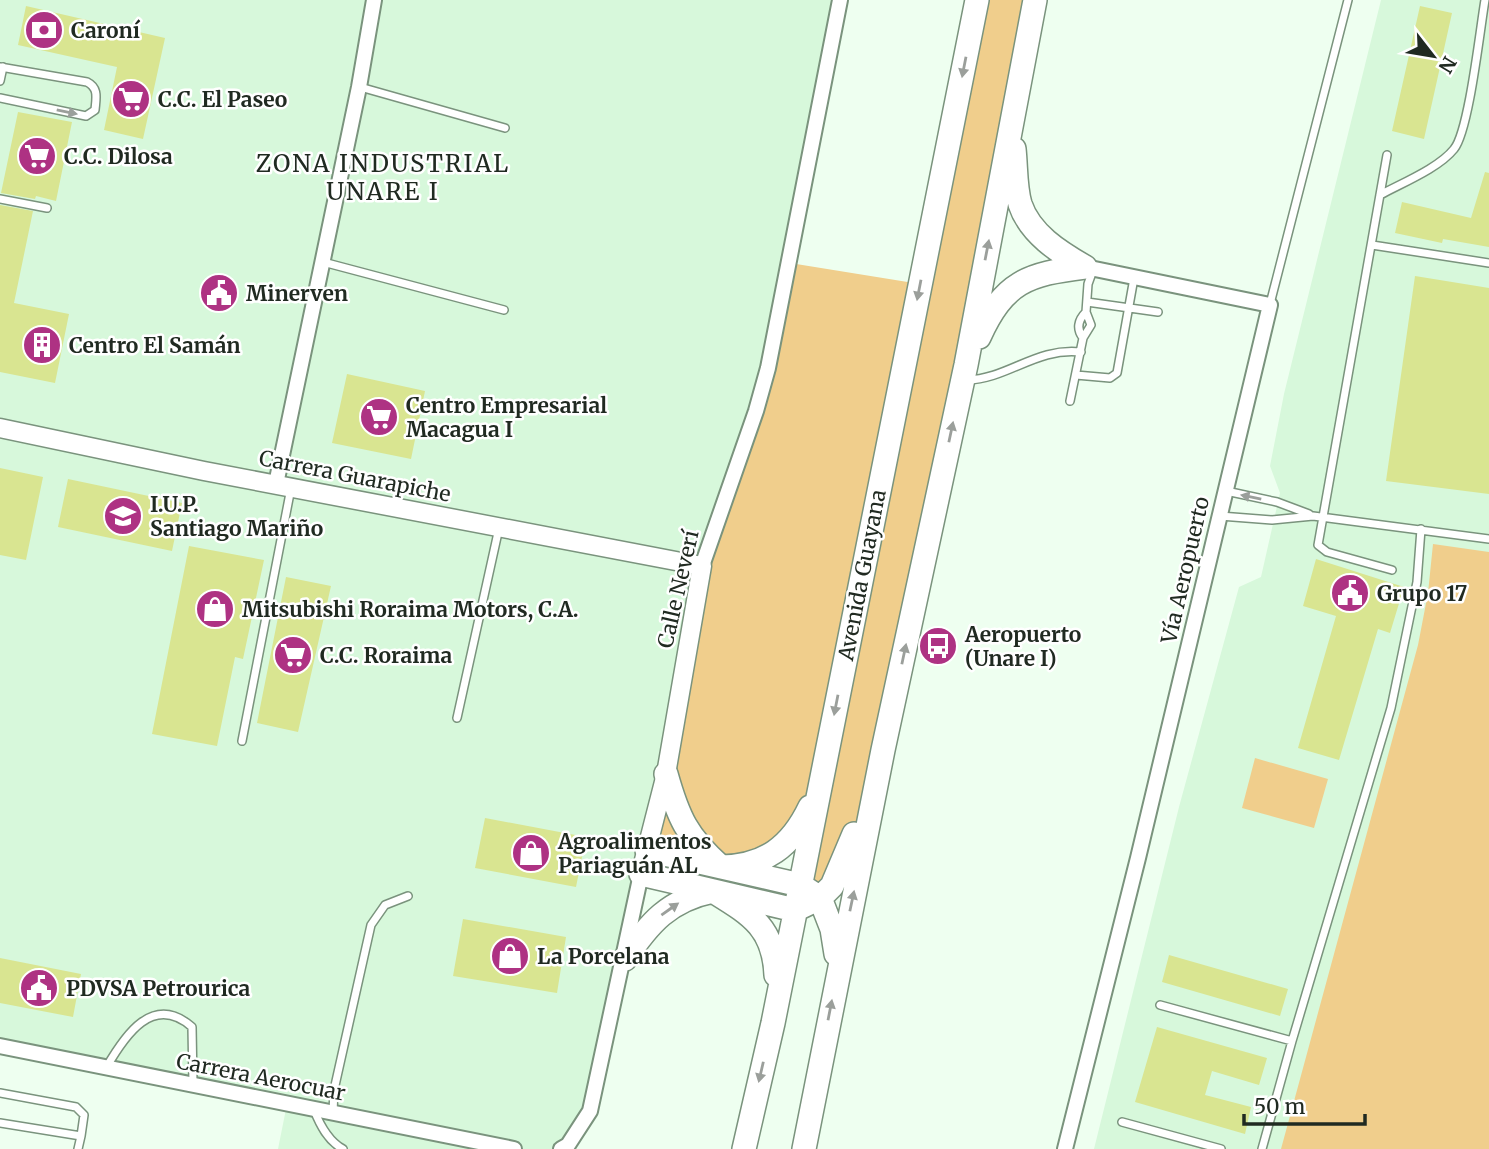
<svg xmlns="http://www.w3.org/2000/svg" width="1489" height="1149" font-family="Merriweather,serif">
  <rect width="100%" height="100%" fill="#eefff0"/>
  <path fill="#d7f8db" d="M0,0H840L778,324L590,1111L568,1149H278L287,1104L0,1046Z
    M1381,0H1489V1149H1094L1179,807L1239,587L1261,577L1280,493L1270,466L1284,394Z"/>
  <path fill="#f0ce8c" d="M977,0H1035L883,750L848,852L832,886L800,885L821,784L759,861L647,850L701,567L756,411L790,263L920,284Z
    M1433,544L1489,552V1149H1281L1418,645L1428,593Z
    M1255,758L1328,779L1314,828L1242,808Z"/>
  <path fill="#d9e591" d="M26,6L165,38L143,139L104,130L117,67L18,45Z
    M1420,6L1452,13L1424,139L1392,131Z
    M18,112L72,122L56,201L36,196L35,199L1,193Z
    M1485,172L1489,173V247L1443,239L1442,243L1395,233L1402,202L1471,218Z
    M0,205L33,211L14,303L69,314L55,383L0,372Z
    M1415,276L1489,288V494L1386,481Z
    M347,374L425,391L411,459L332,443Z
    M0,468L43,477L26,560L0,555Z
    M68,479L182,503L172,551L58,527Z
    M189,546L264,560L243,659L235,657L217,746L152,734Z
    M1316,559L1404,587L1390,633L1378,629L1339,760L1298,748L1336,616L1303,606Z
    M286,577L331,586L298,732L257,723Z
    M485,818L586,837L576,887L475,868Z
    M463,919L566,937L557,993L453,976Z
    M1169,955L1288,989L1280,1016L1162,982Z
    M0,958L81,974L73,1017L0,1003Z
    M1157,1027L1267,1058L1259,1085L1212,1071L1205,1095L1251,1107L1245,1134L1135,1102Z"/>
  <g fill="none" stroke-linecap="round" stroke-linejoin="round">
    <defs>
      <path id="service" d="M0,67L87,82C99,88 96,98 95,110L86,116L0,98
        M0,81L3,67
        M360,87L505,128
        M1387,155L1318,545L1327,552L1392,570
        M1380,195C1402,183 1439,168 1454,149C1469,131 1480,29 1485,0
        M0,199L47,208
        M1372,245L1489,263
        M323,262L504,310
        M1087,302L1158,312
        M1270,304L1348,0
        M1083,338C1076,329 1078,320 1086,312
        M1076,375L1110,378L1117,373L1134,278
        M967,380C1008,379 1036,347 1081,352
        M1070,401L1083,338L1091,325L1086,312L1088,284L1093,270
        M1226,491L1277,502L1309,514
        M1220,516L1272,520L1313,516L1489,539
        M457,718L499,528
        M242,741L291,488
        M1160,1005L1292,1041
        M106,1068C125,1035 153,993 192,1027L193,1084
        M0,1093L76,1107L84,1115L81,1136L0,1123
        M314,1110C320,1125 328,1141 343,1149
        M333,1112L334,1090L371,925L385,905L408,896
        M1122,1122L1221,1149
        M78,1149L81,1136
        M1262,1149L1292,1041L1391,708L1417,582L1421,529"/>
      <path id="minor" d="M276,484L359,87L374,0
        M702,566L756,411L768,368L840,0
        M0,1046L514,1149
        M561,1149L568,1145L590,1111L641,874
        M1065,1149L1138,858L1270,305L1085,267"/>
      <path id="tertiary" d="M0,428L204,471L702,566L666,774L644,860"/>
      <path id="primary" d="M1014,149C1016,167 1015,187 1020,204C1030,234 1059,252 1085,267
        M979,337C1004,282 1027,274 1085,267
        M666,774C678,817 687,837 721,867C765,866 791,847 810,807
        M647,850L800,885L820,898L832,929L836,954
        M641,874L795,910L820,898L832,886L854,834
        M625,959C649,923 669,900 713,891C750,914 774,927 776,975
        M744,1149L773,1023L977,0
        M804,1149L883,750L966,365L1035,0"/>
    </defs>
    <use href="#service" stroke="#7a937d" stroke-width="10"/>
    <use href="#minor" stroke="#7a937d" stroke-width="18"/>
    <use href="#tertiary" stroke="#7a937d" stroke-width="21"/>
    <use href="#primary" stroke="#7a937d" stroke-width="26"/>
    <use href="#service" stroke="#fff" stroke-width="7"/>
    <use href="#minor" stroke="#fff" stroke-width="14"/>
    <use href="#tertiary" stroke="#fff" stroke-width="18"/>
    <use href="#primary" stroke="#fff" stroke-width="23"/>
  </g>
  <defs><path id="oneway-solid" d="M-6-.8H1V-3.2L6.5 0L1 3.2V.8H-6Z" transform="scale(1.75)"/></defs>
  <g fill="#9b9f9b">
    <use href="#oneway-solid" transform="translate(964 67) rotate(101)"/>
    <use href="#oneway-solid" transform="translate(67 112) rotate(12)"/>
    <use href="#oneway-solid" transform="translate(987 250) rotate(-79)"/>
    <use href="#oneway-solid" transform="translate(919 290) rotate(101)"/>
    <use href="#oneway-solid" transform="translate(951 432) rotate(-78)"/>
    <use href="#oneway-solid" transform="translate(1251 497) rotate(-168)"/>
    <use href="#oneway-solid" transform="translate(904 654) rotate(-78)"/>
    <use href="#oneway-solid" transform="translate(836 705) rotate(101)"/>
    <use href="#oneway-solid" transform="translate(852 901) rotate(-78)"/>
    <use href="#oneway-solid" transform="translate(670 909) rotate(-35)"/>
    <use href="#oneway-solid" transform="translate(830 1010) rotate(-79)"/>
    <use href="#oneway-solid" transform="translate(761 1072) rotate(103)"/>
  </g>
  <defs>
    <symbol id="bank-disc" viewBox="-11 -11 22 22"><circle r="9.5" fill="#ae3283" stroke="#fff"/><path d="M-6-4H6V4H-6ZM0-2.3a2.3 2.3 0 1 0 0 4.6a2.3 2.3 0 1 0 0-4.6Z" fill="#fff"/></symbol>
    <symbol id="supermarket-disc" viewBox="-11 -11 22 22"><circle r="9.5" fill="#ae3283" stroke="#fff"/><path d="M-6-5.5h2.5l.6 2H6L4.5 2H-2.5L-4.4-4H-6ZM-1.5 3.2a1.3 1.3 0 1 0 .1 0ZM3 3.2a1.3 1.3 0 1 0 .1 0Z" fill="#fff"/></symbol>
    <symbol id="civic-disc" viewBox="-11 -11 22 22"><circle r="9.5" fill="#ae3283" stroke="#fff"/><path d="M-.6-6.5H3V-4.5H.6V-3L4-1V1h2V6H-6V1h2V-1L-.6-3ZM-1.2 2.5V6h2.4V2.5Z" fill="#fff"/></symbol>
    <symbol id="building-disc" viewBox="-11 -11 22 22"><circle r="9.5" fill="#ae3283" stroke="#fff"/><path d="M-4-6H4V6H1V3H-1V6H-4ZM-2.5-4.3h1.7v1.8h-1.7ZM.8-4.3h1.7v1.8H.8ZM-2.5-1h1.7V.8h-1.7ZM.8-1h1.7V.8H.8Z" fill="#fff"/></symbol>
    <symbol id="university-disc" viewBox="-11 -11 22 22"><circle r="9.5" fill="#ae3283" stroke="#fff"/><path d="M0-5L7-2L0 1L-7-2ZM-4 1L0 2.5L4 1V4Q0 6-4 4Z" fill="#fff"/></symbol>
    <symbol id="shop-disc" viewBox="-11 -11 22 22"><circle r="9.5" fill="#ae3283" stroke="#fff"/><path d="M-5-2.5h2.3a2.7 3.5 0 0 1 5.4 0H5L5.5 6h-11ZM-1.5-2.5h3a1.5 2.3 0 0 0-3 0Z" fill="#fff"/></symbol>
    <symbol id="bus-disc" viewBox="-11 -11 22 22"><circle r="9.5" fill="#ae3283" stroke="#fff"/><path d="M-5-6H5V4H4V6H2V4H-2V6H-4V4H-5ZM-3.5-4V0h7V-4ZM-3.5 1.2v1.5H-2V1.2ZM2 1.2v1.5H3.5V1.2Z" fill="#fff"/></symbol>
  </defs>
  <g fill-rule="evenodd">
    <use href="#bank-disc" x="22" y="8" width="44" height="44"/>
    <use href="#supermarket-disc" x="109" y="77" width="44" height="44"/>
    <use href="#supermarket-disc" x="15" y="134" width="44" height="44"/>
    <use href="#civic-disc" x="197" y="271" width="44" height="44"/>
    <use href="#building-disc" x="20" y="323" width="44" height="44"/>
    <use href="#supermarket-disc" x="357" y="395" width="44" height="44"/>
    <use href="#university-disc" x="101" y="494" width="44" height="44"/>
    <use href="#civic-disc" x="1328" y="571" width="44" height="44"/>
    <use href="#shop-disc" x="193" y="587" width="44" height="44"/>
    <use href="#bus-disc" x="916" y="624" width="44" height="44"/>
    <use href="#supermarket-disc" x="271" y="633" width="44" height="44"/>
    <use href="#shop-disc" x="509" y="831" width="44" height="44"/>
    <use href="#shop-disc" x="488" y="934" width="44" height="44"/>
    <use href="#civic-disc" x="17" y="966" width="44" height="44"/>
  </g>
  <g text-anchor="middle" dominant-baseline="central" stroke-width="5" stroke-linejoin="round" paint-order="stroke">
    <g font-size="21" font-weight="bold" fill="#202a21" stroke="#fff" text-anchor="start">
      <text x="71" y="30">Caroní</text>
      <text x="158" y="99">C.C. El Paseo</text>
      <text x="64" y="156">C.C. Dilosa</text>
      <text x="246" y="293">Minerven</text>
      <text x="69" y="345">Centro El Samán</text>
      <text x="406" y="405">Centro Empresarial<tspan x="406" dy="24">Macagua I</tspan></text>
      <text x="150" y="504">I.U.P.<tspan x="150" dy="24">Santiago Mariño</tspan></text>
      <text x="1377" y="593">Grupo 17</text>
      <text x="242" y="609">Mitsubishi Roraima Motors, C.A.</text>
      <text x="965" y="634">Aeropuerto<tspan x="965" dy="24">(Unare I)</tspan></text>
      <text x="320" y="655">C.C. Roraima</text>
      <text x="558" y="841">Agroalimentos<tspan x="558" dy="24">Pariaguán AL</tspan></text>
      <text x="537" y="956">La Porcelana</text>
      <text x="66" y="988">PDVSA Petrourica</text>
    </g>
    <g font-size="21" fill="#202a21" stroke="#fff">
      <text transform="translate(355 476) rotate(11)">Carrera Guarapiche</text>
      <text transform="translate(1185 570) rotate(-77)">Vía Aeropuerto</text>
      <text transform="translate(862 575) rotate(-79)">Avenida Guayana</text>
      <text transform="translate(678 589) rotate(-77)">Calle Neverí</text>
      <text transform="translate(261 1077) rotate(11)">Carrera Aerocuar</text>
    </g>
    <g font-size="24" letter-spacing="2" fill="#202a21" stroke="#fff">
      <text x="383" y="163">ZONA INDUSTRIAL<tspan x="383" dy="28">UNARE I</tspan></text>
    </g>
  </g>
  <g transform="translate(1433 56) rotate(121)" stroke="#ffffff" stroke-width="5" paint-order="stroke">
  <path d="M0-5L12 26L0 18L-12 26Z" fill="#202a21"/>
  <text y="-10" font-size="19" font-weight="bold" text-anchor="middle" fill="#202a21">N</text>
  </g>
  <path d="M1244 1114v10h121v-10" fill="none" stroke="#202a21" stroke-width="3.5"/>
  <text x="1254" y="1114" font-size="21" fill="#202a21" stroke="#ffffff" stroke-width="5" paint-order="stroke">50 m</text>
</svg>
